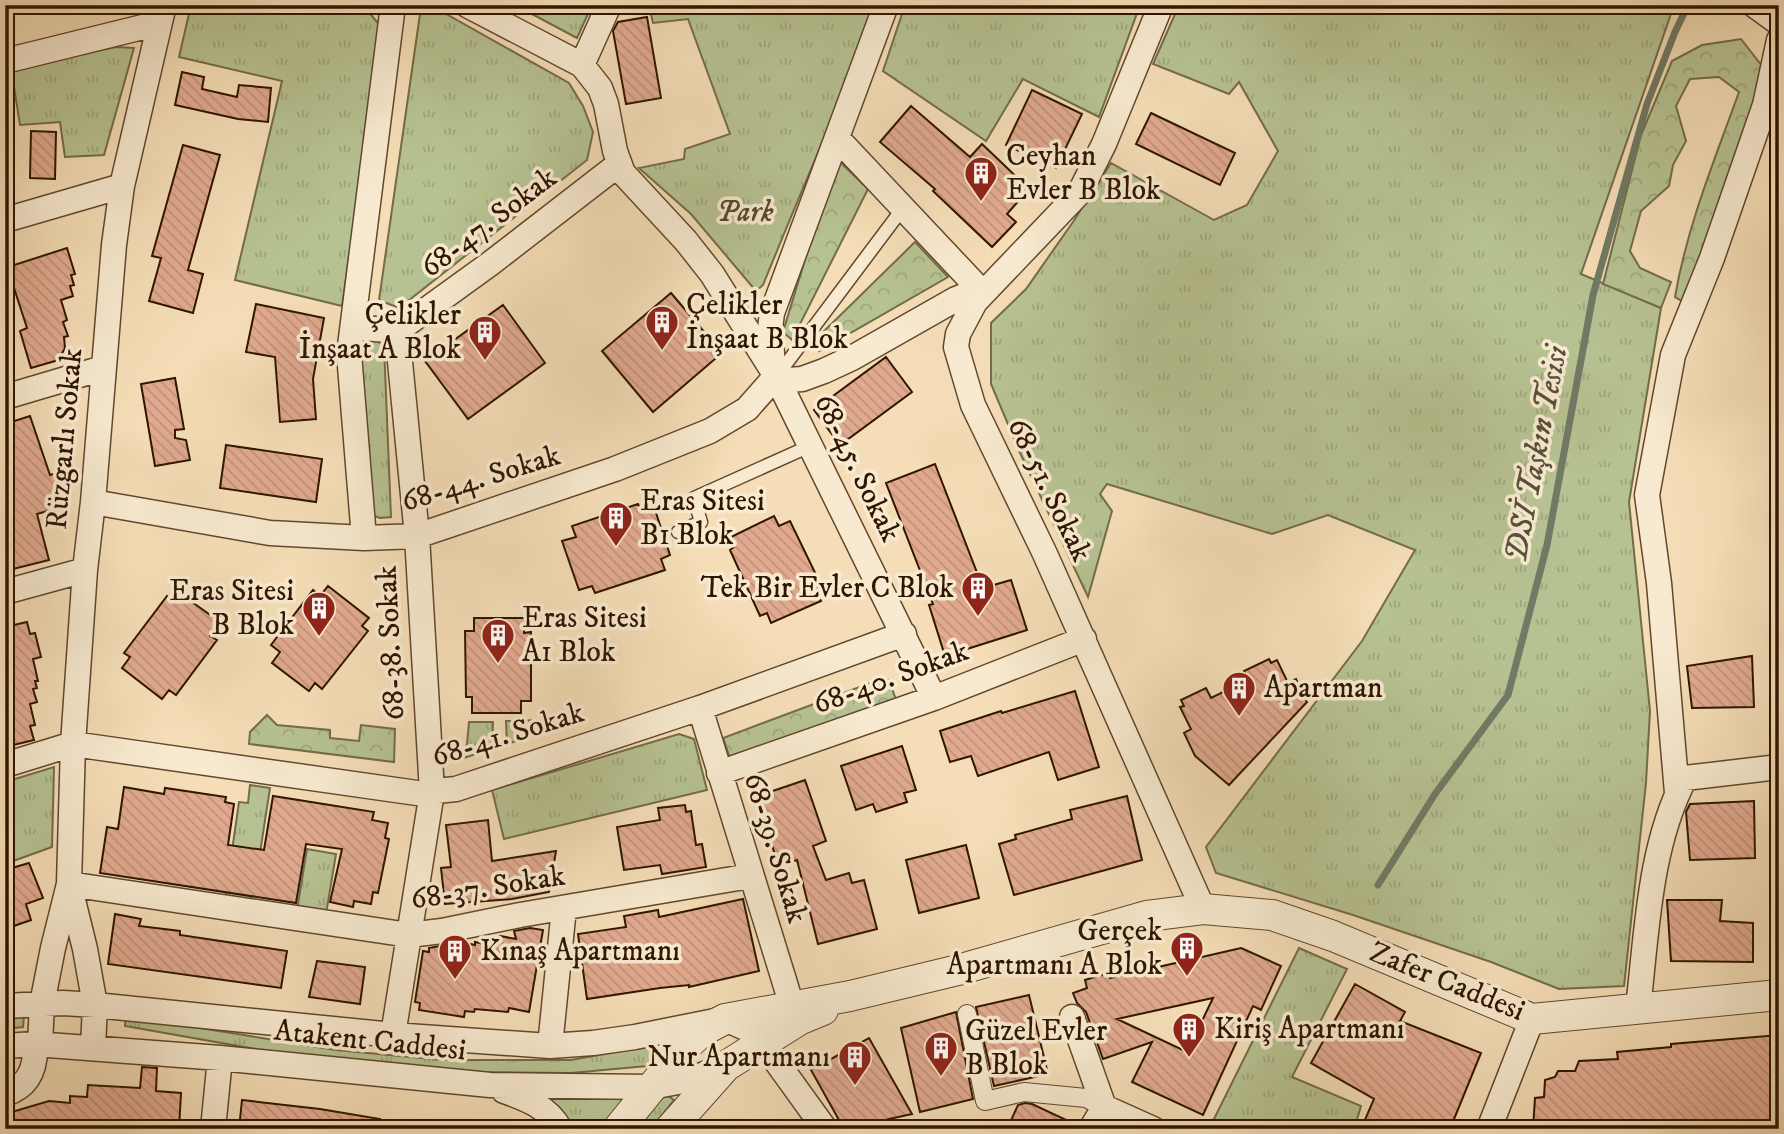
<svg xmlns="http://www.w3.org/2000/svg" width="1784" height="1134" font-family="'IM FELL DW Pica',serif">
  <defs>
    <pattern id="grass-tufts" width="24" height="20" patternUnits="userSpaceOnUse" patternTransform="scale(1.75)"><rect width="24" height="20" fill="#b7c292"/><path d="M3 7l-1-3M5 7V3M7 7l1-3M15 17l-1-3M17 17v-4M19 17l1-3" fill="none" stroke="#9ea67c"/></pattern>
    <pattern id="forest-crowns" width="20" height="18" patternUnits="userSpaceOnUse" patternTransform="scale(1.75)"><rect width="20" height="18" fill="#b7c292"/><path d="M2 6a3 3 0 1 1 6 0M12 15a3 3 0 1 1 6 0" fill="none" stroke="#9ea67c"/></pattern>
    <pattern id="building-back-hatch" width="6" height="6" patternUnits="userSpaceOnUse" patternTransform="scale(1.75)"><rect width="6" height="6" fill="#e1aa8f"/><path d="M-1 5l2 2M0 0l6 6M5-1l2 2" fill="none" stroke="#c1917a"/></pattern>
  </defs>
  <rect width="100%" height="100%" fill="#f5deb7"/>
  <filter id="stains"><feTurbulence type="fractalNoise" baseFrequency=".00286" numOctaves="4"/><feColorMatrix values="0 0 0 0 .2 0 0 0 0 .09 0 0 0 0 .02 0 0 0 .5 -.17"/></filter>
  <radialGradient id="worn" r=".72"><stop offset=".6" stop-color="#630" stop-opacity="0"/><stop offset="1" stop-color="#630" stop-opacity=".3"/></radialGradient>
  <path fill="url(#grass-tufts)" stroke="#746c49" stroke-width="2" d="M191,5H363L382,28L342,306L235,280L282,81L179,57Z
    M515,5H550L568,13L572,5H592L577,38Z
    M649,5H877C842,99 801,191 763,285L756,291L691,214L639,168L684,159L685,149L730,134L688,19L653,23Z
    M905,5H1008L1020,10L1022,5H1140L1099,117L1023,79L986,141L883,71Z
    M1179,5H1674L1581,274L1661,308L1629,502L1650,711L1646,783L1624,986L1559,989L1491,962L1353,915L1216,873L1206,847L1362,641L1415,550L1328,515L1272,534L1107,484L1100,494L1112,511L1088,597L1021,455L991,384V323L1026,289L1073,222L1111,163L1214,220L1247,205L1278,151L1239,82L1229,94L1153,64Z
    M427,10H439L569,83L583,106L593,132L587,160L399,308L379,300L420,14Z
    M116,47L134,48L104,155L65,157L60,122L20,125L11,68Z
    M371,338L384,345L391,517L380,518L367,513L357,343Z
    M541,720L545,732L507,744L506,721Z
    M469,722H493L492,749L460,759L467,744Z
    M679,734L694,739L707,790L504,839L492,790Z
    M54,767L52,847L5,864V782Z
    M250,785L270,788L258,866L250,903L225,899L239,802L248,803Z
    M307,849L336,854L326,914L297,910Z
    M1299,948L1347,969L1292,1077L1361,1106L1354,1129H1209Z
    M24,1016L23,1027L5,1029V1019Z
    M126,1016L336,1050L442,1060H571L655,1045L647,1066L571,1073L463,1072L278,1053L125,1026Z
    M661,1091L674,1100L651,1129H632Z
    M545,1092L625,1096L602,1129H572Z"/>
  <path fill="url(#forest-crowns)" stroke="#746c49" stroke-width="2" d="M1741,39L1762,66L1759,98L1690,306L1675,297C1687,226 1715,159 1739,92L1719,77L1690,79L1676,106L1686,141L1673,165L1669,186L1641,211L1630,251L1640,268L1671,282L1661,308L1603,284L1641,135L1672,61L1702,45Z
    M836,158L868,189L792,340L783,332Z
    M915,242L948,277L819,351L814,341Z
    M881,679L889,680L896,700L730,758L723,738Z
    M267,715L277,725L330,730V738L359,741L361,725L395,729L394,762L249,744L250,732Z"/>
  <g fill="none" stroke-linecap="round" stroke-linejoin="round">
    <path stroke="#717a65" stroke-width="7" d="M1378,885L1435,794L1508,695L1547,545L1593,295L1647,104L1675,32L1688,5"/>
  </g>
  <path fill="url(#building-back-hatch)" stroke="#301500" stroke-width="2" fill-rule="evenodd" d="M647,17L661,98L626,104L613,31L618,22Z
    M182,72L204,77L202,89L237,97L239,85L271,88L268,122L238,119L175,105Z
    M1032,90L1082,114L1056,168L1006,145Z
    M911,106L970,157L982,144L1029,189L1007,214L1016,222L992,247L933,191L935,189L880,142Z
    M1151,113L1235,153L1220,185L1136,144Z
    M31,131L56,132L55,179L30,178Z
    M183,145L220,155L188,270L203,274L193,313L149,301L161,258L152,256Z
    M67,248L75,274L71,275L74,285L70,286L73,296L61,300L67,320L63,322L68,336L64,337L65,348L60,357L55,361L31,368L20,331L27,328L14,288L5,293V268Z
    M671,293L722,353L653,412L602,351Z
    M256,304L324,318L313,379L316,419L280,422L275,357L246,352Z
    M503,305L545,363L468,419L425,361Z
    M886,357L912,392L840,445L814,410Z
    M175,378L184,429L175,430V438L186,440L190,460L155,466L141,384Z
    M30,416L50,475L65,471L71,494L65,495L68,505L37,514L49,560L5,571V424Z
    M226,445L322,459L316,502L220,488Z
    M935,464L983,588L1011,580L1027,630L945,656L929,605L933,604L886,483Z
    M638,504L641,511L654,507L670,555L661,559L665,570L595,593L592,586L579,590L562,541L576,537L572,526Z
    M774,516L779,526L790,521L822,587L815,590L821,601L771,623L767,613L760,616L730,550L734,547L729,538Z
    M328,586L369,618L362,626L368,631L322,689L315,683L309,691L272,663L280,652L271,645L313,590L320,596Z
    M178,592L220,622L210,636L217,640L176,695L169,690L162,699L122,668L130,657L124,653L167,596L172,601Z
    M474,618H524V633L531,632V701H521V713H472V697H466L465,631H474Z
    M27,622L30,634L35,633L41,657L33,659L38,681H35L37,688L33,689L37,702L30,704L35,725L30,726L34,740L5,747V627Z
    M1752,656L1754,707L1692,708L1687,666Z
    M1269,659L1271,663L1277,660L1288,683L1296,679L1307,702L1229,785L1195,756L1184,733L1191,729L1180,707L1184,706L1181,700L1206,688L1211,698L1248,680L1244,671Z
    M1075,691L1099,767L1058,780L1049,752L978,776L971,756L950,762L940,731L1001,711L1002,713Z
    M902,746L916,790L904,793L907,802L876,812L873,804L856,810L841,766Z
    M805,780L826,841L813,846L826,880L849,873L852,883L864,880L877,929L818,944L797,860L779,866L755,797Z
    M124,787L164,794L165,788L226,797L225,802L234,804L228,845L264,850L273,796L374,812L372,820L388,823L385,838L389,839L378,893L373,892L371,904L354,901L353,907L330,902L342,849L306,844L296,903L100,873L107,827L118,829Z
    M1127,796L1142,860L1014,895L999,844L1016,839L1015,835L1072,819L1070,810Z
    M1754,801L1755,858L1690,860L1686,812L1690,804Z
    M685,805L686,812L691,811L696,845L702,844L706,867L662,874L660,865L624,870L617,827L660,820L658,808Z
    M488,820L492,861L556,851L549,892L512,899L445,904L441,868L451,867L446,825Z
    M966,845L979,898L919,913L906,860Z
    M29,863L43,898L26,904L31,920L5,929V870Z
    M743,899L759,971L689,987V985L660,988L587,999L578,934L626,927L624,916L658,910L659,917Z
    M1667,900H1722L1720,921L1753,923V962L1671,961Z
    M115,914L141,919L139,926L180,931V935L287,951L281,988L108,964Z
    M530,928L543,930L529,1012L509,1008L508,1012L475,1009L474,1012L465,1011L464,1017L419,1010L420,1003L415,1002L423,951L429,952V948L461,942L475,945V942L485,944L486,939L500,941V936L516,939L514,931Z
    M1241,948L1281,966L1261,1010L1253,1006L1203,1115L1132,1082L1152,1042L1103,1059L1086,1012L1077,1003L1073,993L1087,988L1085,980L1108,973L1110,978ZM1213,998L1187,1052L1117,1019Z
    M317,961L365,967L360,1004L309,997Z
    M1355,984L1405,1012L1400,1021L1481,1053L1450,1129H1361L1374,1099L1311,1063Z
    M1029,995L1048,1074L994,1086L976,1007Z
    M956,1012L973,1099L920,1112L901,1028Z
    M1779,1035V1129H1533L1535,1098L1544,1097L1545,1080L1555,1077L1558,1071H1575L1579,1061L1618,1059L1617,1052L1671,1047V1044Z
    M869,1038L912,1114L889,1119L903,1129H844L811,1070Z
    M142,1067L157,1068L156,1091L181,1093L179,1129H5V1114L49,1101L70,1103V1096L87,1097L88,1085L140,1088Z
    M242,1100L320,1109L380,1119L379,1129H239Z
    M1025,1103L1032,1104L1077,1125L1076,1129H1007L1018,1105Z"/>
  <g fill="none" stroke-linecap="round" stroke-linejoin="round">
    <defs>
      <path id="service" d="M777,376L903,208
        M678,532L701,522L694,498L810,446"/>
      <path id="pedestrian" d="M967,1014L985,1101L1024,1092L1086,1098L1104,1107"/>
      <path id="minor" d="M467,5L582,65L600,88L606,104L615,151L623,173L686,241L712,274L776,376L934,698
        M1161,5L1104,144L1080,192L975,302L958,334L956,347L973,405L1045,554L1203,909
        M1754,5L1779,23
        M5,61L159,23
        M582,65L609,5
        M837,138L983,293
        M5,220L122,186
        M353,327L397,331L417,536L432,792L393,1035
        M397,331L491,263L619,164
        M773,365L770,329L772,313L886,5
        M776,376L788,380L802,379L824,371L852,358L956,299L973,292L983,293
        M5,397L103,368
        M93,502L270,533L364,538L417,536L615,469L710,431L747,409L776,376
        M364,538L349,354L393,5
        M5,592L85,570
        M700,708L792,1006
        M5,765L73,744L417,793L456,789L700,708L904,634
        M719,773L934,698L1084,639
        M1677,793L1659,583L1647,495L1673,355L1712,258L1765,105L1779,40
        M69,884L409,935L442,931L520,915L750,876
        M70,888L85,949L95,1005L93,1048
        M5,1006L63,1003L95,1005L393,1035L550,1046L593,1043L635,1037L725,1019L752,1031L763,1043L825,1129
        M1638,1008C1647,932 1649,847 1685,778L1779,767
        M1072,1017L1104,1107L1153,1129
        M40,1044L42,1004L53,948L69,884L73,744L85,570L93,502L114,245L122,186L164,5
        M5,1046L35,1044L220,1058L490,1085L651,1087L689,1080L726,1066
        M550,1046L564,908
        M504,1091C527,1099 548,1107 560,1129
        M5,1094C30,1086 36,1067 35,1044
        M213,1129L220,1058
        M1091,1129L1104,1107
        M1489,1129L1532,1019"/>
      <path id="tertiary" d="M618,1129L683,1049L702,1031L725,1019L850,996L958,970L1147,916L1203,909L1272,915L1333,936L1532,1019L1779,995
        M670,1129L726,1066L799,1020L823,1010"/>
    </defs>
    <use href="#service" stroke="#61472e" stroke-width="15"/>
    <use href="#pedestrian" stroke="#61472e" stroke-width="20"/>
    <use href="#minor" stroke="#61472e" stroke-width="27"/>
    <use href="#tertiary" stroke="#61472e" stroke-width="32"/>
    <use href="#service" stroke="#f8ead0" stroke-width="12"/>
    <use href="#pedestrian" stroke="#f8ead0" stroke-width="18"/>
    <use href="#minor" stroke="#f8ead0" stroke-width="24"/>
    <use href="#tertiary" stroke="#f8ead0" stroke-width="30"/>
  </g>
  <defs>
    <symbol id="building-pin" viewBox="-11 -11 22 30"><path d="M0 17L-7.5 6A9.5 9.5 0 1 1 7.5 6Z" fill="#8f2418" stroke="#f8ead0"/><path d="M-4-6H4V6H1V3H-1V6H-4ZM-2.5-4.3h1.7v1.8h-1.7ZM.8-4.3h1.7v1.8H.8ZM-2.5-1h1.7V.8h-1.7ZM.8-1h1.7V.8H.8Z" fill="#fff"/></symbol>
  </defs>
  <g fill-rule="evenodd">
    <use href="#building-pin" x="962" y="154" width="38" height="52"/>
    <use href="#building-pin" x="643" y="303" width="38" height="52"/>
    <use href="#building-pin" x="466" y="313" width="38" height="52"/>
    <use href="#building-pin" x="597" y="499" width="38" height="52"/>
    <use href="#building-pin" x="959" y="569" width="38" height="52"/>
    <use href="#building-pin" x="300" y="589" width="38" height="52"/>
    <use href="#building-pin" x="479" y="616" width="38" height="52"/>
    <use href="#building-pin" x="1220" y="669" width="38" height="52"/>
    <use href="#building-pin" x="1168" y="929" width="38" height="52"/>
    <use href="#building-pin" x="436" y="932" width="38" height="52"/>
    <use href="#building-pin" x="1170" y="1010" width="38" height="52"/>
    <use href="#building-pin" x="922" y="1029" width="38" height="52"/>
    <use href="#building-pin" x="836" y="1038" width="38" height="52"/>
  </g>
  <g text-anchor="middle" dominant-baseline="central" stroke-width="7" stroke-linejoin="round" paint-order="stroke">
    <g font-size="30" fill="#301500" stroke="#f8ead0" text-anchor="start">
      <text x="1006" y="156">Ceyhan<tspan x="1006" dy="34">Evler B Blok</tspan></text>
      <text x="686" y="305">Çelikler<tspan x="686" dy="34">İnşaat B Blok</tspan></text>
      <text x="461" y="315" text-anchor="end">Çelikler<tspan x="461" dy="34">İnşaat A Blok</tspan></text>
      <text x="640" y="501">Eras Sitesi<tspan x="640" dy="34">B1 Blok</tspan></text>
      <text x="954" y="588" text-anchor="end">Tek Bir Evler C Blok</text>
      <text x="294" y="591" text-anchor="end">Eras Sitesi<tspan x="294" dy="34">B Blok</tspan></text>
      <text x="522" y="618">Eras Sitesi<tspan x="522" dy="34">A1 Blok</tspan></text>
      <text x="1264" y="688">Apartman</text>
      <text x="1162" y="931" text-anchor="end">Gerçek<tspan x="1162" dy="34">Apartmanı A Blok</tspan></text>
      <text x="480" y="951">Kınaş Apartmanı</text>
      <text x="1214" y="1029">Kiriş Apartmanı</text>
      <text x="965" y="1031">Güzel Evler<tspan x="965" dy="34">B Blok</tspan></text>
      <text x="830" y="1057" text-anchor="end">Nur Apartmanı</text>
    </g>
    <g font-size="30" font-style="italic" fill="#58492c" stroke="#f8ead0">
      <text x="745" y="212">Park</text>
    </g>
    <g font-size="30" fill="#301500" stroke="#f8ead0">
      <text transform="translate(489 223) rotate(-37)">68-47. Sokak</text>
      <text transform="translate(65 439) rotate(-85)">Rüzgarlı Sokak</text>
      <text transform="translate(857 468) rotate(64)">68-45. Sokak</text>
      <text transform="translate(481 479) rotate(-17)">68-44. Sokak</text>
      <text transform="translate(1049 490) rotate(64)">68-51. Sokak</text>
      <text transform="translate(391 643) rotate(-93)">68-38. Sokak</text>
      <text transform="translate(891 678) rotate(-20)">68-40. Sokak</text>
      <text transform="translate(508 735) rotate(-17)">68-41. Sokak</text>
      <text transform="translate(775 848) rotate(73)">68-39. Sokak</text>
      <text transform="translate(488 888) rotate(-9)">68-37. Sokak</text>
      <text transform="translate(1447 982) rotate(22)">Zafer Caddesi</text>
      <text transform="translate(370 1041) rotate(6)">Atakent Caddesi</text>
    </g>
    <g font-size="32" font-style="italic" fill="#56503b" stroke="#f8ead0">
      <text transform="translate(1537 454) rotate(-79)">DSİ Taşkın Tesisi</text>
    </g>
  </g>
  <rect width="1784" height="1134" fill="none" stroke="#f5deb7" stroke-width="28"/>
  <rect x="7" y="7" width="1770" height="1120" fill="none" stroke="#301500" stroke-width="3.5"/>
  <rect x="14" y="14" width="1756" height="1106" fill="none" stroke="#301500" stroke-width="2"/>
  <rect width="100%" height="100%" filter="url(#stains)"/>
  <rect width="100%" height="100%" fill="url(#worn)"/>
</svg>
